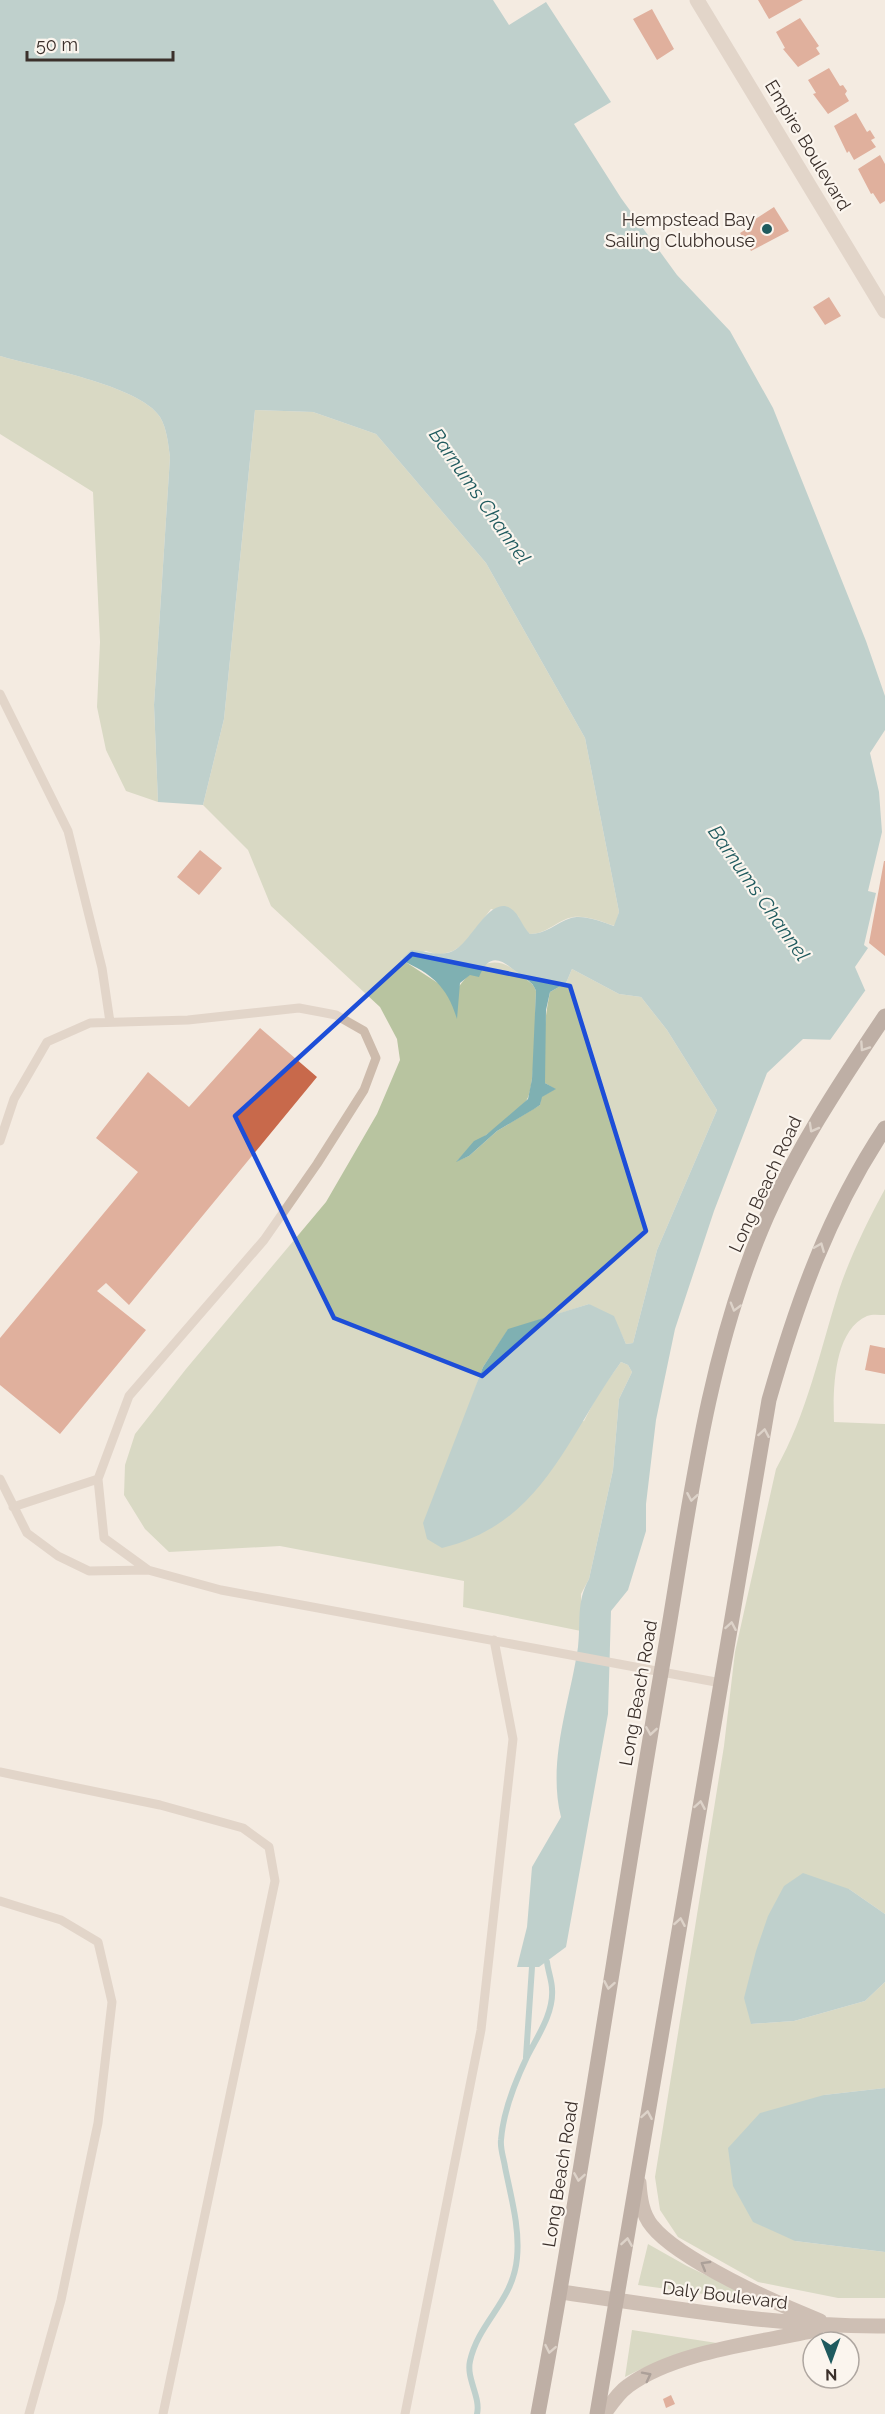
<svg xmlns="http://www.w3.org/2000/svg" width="885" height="2414" font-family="Raleway,sans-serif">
  <rect width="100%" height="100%" fill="#f4ebe1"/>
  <path fill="#b8c4a0" d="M0,356C37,367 140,385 160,417C167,429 168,443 170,457L154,705L158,802L126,791L106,750L97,707L100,642L93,492L0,434Z
    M255,410L313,412L376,434L486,563L585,738L619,912L615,926C603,922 586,915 573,917C557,920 547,934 530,934L523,928L518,916L491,909L464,944L453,951L439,955L426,951L401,959L444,987L451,999C467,971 492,947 520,975C527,981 533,982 536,991C535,1011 536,1090 526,1101C505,1124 477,1138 457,1161L469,1156L497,1131L540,1105L541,1097L555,1089L545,1083C541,1054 544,1021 550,992L566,983L572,969L619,994L641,997L667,1030L717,1110L657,1250L633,1343L626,1344L620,1331L589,1304L508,1330L483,1367L457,1439L584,1421L598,1394L621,1362L628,1365L632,1372L619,1399L613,1470L589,1579L581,1594V1631L463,1607L464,1581L280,1546L169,1552L145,1529L124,1495L125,1465L135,1434L186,1369L326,1202L377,1114L400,1060L397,1039L380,1007L271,906L248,850L203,805L224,719Z
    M885,1189V1315C879,1315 872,1314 867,1316C833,1331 833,1391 834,1422L885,1424V1914L849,1889L751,2024L794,2021L865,2001L885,1982V2088L824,2095L795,2241L885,2252V2298H838L758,2282L678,2237L660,2210L655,2177L724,1746L735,1652L776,1469C807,1414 820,1351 839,1290C850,1257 868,1220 885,1189Z
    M648,2244L687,2266L762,2302L638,2285Z
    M632,2330L730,2345C691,2349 660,2359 625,2377Z"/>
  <path fill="#7fb0b2" d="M0,0H493L509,25L546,2L611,102L574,124L621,198L677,275L730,331L773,408L866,641L885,696V730L870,753L879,792L882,832L868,891L876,893L864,945L868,948L855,967L865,990L885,1004L837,1040L803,1039L767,1073L714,1211L675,1329L656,1420L646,1504V1531L628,1590L611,1611L608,1714L566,1947L539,1967H517L527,1927L532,1867L561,1817C547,1761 570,1702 578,1647C581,1622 576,1602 589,1579L613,1470L619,1399L632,1372L628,1365L621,1362C566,1437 544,1523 442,1548L427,1539L423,1523L483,1367L508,1329L589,1304L614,1316L626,1344L633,1343L657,1250L717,1110L667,1030L641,997L619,994L572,969L566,983L550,992L546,1010L545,1083L556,1089L542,1097L540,1105L534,1109L497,1131L469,1156L456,1162L474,1141L486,1135L528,1099L532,1079L536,991C533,983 530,982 523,977C506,964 491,947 479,977L470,975L460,983L457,1019C447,986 432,974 401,960L411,950C426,951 440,957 453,951C471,943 489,896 510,908C520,914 522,927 530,934C546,934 556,923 571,918C583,914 603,922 614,926L619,912L585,738L486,563L376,434L313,412L255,410L224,719L203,805L158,802L154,705L170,457C168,443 167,429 160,417C140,385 37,367 0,356Z
    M803,1873L849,1889L885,1914V1982L865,2001L794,2021L751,2024L744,1998L756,1951L768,1916L784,1886Z
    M885,2088V2252L795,2241L753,2222L733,2186L728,2148L760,2113L824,2095Z"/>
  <path fill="#f4ebe1" d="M867,988L885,1000V1077L836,1043H828Z"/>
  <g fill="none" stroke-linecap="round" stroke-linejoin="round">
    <path stroke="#7fb0b2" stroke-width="6" d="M526,2057L532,1967
      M477,2414C481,2397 466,2379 470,2361C479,2321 513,2302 517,2258C520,2228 511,2197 505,2167C504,2159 500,2149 501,2140C503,2113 515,2082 527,2057C537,2037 554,2013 552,1989C552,1981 548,1971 547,1962"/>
  </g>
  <path fill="#c8694b" d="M758,0H803L769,19Z
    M652,9L674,49L657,60L633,19Z
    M800,18L819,46L816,48L820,54L798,67L783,49L785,48L776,32Z
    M829,68L840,86L843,85L847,91L845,94L849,101L828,114L813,94L816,93L808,80Z
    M856,113L867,132L870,130L875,138L871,140L876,147L854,160L849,151L847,153L834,126Z
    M880,155L885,164V201L880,204L873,193L871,194L858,169Z
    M774,207L789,231L751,251L740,233L748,228L746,225Z
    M829,297L841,316L825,325L813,307Z
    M200,850L222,868L199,895L177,877Z
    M884,861H885V956L869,943Z
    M260,1028L317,1077L129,1305L106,1283L97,1291L146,1330L60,1434L0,1385V1338L138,1172L96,1138L148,1072L189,1107Z
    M870,1345L885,1348V1374L865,1370Z
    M671,2395L675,2404L666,2408L663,2399Z"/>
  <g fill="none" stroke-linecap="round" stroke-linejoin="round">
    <path stroke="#cdbbac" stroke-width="9" d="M0,694L68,831L102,968L110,1022
      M0,1141L14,1099L47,1042L90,1023L188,1020L299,1008L336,1015L364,1031L376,1058L364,1090L317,1164L264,1240L129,1396L98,1479L104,1538L148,1570
      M0,1479L27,1533L58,1556L89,1571L148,1570L221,1590L721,1683
      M13,1507L98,1479
      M0,1772L160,1805L243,1828L269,1847L275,1881L163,2414
      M0,1901L61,1920L98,1942L112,2002L98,2123L61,2300L29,2414
      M405,2414L481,2030L513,1739L494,1640"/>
    <path stroke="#cdbbac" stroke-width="15" d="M697,0L885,311"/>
    <path stroke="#a18a7d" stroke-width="15" d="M639,2183C640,2198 642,2214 652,2226C679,2260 778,2304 820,2321
      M561,2292C669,2307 776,2327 885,2326
      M604,2414C611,2404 618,2393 628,2386C675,2351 759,2343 816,2330"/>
    <path stroke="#7d675c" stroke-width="15" d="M538,2414C585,2160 621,1904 665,1650C689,1510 706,1362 761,1230C793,1154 839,1084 885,1016
      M597,2414L769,1400C797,1302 828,1214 885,1128"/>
  </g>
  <defs><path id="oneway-chevron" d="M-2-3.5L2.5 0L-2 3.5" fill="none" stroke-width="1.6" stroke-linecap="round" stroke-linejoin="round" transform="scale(1.5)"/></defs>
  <g stroke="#c2b5ac">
    <use href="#oneway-chevron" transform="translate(864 1047) rotate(124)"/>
    <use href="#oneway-chevron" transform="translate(813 1128) rotate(119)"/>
    <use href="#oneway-chevron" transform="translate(820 1247) rotate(-68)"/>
    <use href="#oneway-chevron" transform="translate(735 1307) rotate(106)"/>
    <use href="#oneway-chevron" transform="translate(764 1433) rotate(-80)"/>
    <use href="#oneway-chevron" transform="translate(692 1497) rotate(100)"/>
    <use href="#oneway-chevron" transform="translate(731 1626) rotate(-80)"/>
    <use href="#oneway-chevron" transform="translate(651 1731) rotate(99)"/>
    <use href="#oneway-chevron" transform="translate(700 1805) rotate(-80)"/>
    <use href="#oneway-chevron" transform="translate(680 1922) rotate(-80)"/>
    <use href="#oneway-chevron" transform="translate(609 1985) rotate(100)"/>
    <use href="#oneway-chevron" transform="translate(647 2115) rotate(-80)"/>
    <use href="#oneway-chevron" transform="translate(579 2177) rotate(99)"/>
    <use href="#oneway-chevron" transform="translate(627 2242) rotate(-81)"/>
    <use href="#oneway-chevron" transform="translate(550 2349) rotate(101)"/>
  </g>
  <g stroke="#544640">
    <use href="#oneway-chevron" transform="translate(705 2265) rotate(-150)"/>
    <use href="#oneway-chevron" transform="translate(647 2376) rotate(-27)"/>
  </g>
  <path d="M0 0H885V2414H0ZM412,954L570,986L646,1231L482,1376L334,1318L235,1116Z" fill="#f4ebe1" fill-opacity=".55" fill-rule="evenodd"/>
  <path fill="none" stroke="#1d4ed8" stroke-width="4.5" stroke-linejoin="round" d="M412,954L570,986L646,1231L482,1376L334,1318L235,1116Z"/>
  <circle fill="#1f5a5e" stroke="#fbf5ee" stroke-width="2" cx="767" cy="229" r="6"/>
  <g text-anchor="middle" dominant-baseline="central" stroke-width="4.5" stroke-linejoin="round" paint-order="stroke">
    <g font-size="18" fill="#3b302b" stroke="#fbf5ee">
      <text transform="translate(808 145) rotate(59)">Empire Boulevard</text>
      <text transform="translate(765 1184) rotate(-65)">Long Beach Road</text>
      <text transform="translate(638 1693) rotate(-80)">Long Beach Road</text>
      <text transform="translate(560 2174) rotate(-81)">Long Beach Road</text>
      <text transform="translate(725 2295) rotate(7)">Daly Boulevard</text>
    </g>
    <g font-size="18" fill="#3b302b" stroke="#fbf5ee" text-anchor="end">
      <text x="755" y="219">Hempstead Bay<tspan x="755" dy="21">Sailing Clubhouse</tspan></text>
    </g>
    <g font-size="20" font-style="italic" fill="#1f5a5e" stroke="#fbf5ee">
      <text transform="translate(480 496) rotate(55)">Barnums Channel</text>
      <text transform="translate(759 893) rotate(55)">Barnums Channel</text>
    </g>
  </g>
  <g transform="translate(831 2360) rotate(179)"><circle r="28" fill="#fbf5ee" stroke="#aea6a0" stroke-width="1.5"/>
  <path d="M0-4.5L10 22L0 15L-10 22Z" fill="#1f5a5e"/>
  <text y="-9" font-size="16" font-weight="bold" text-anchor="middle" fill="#3b302b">N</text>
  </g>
  <path d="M27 51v9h146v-9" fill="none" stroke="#3b302b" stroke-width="3"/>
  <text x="36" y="51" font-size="18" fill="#3b302b" stroke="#fbf5ee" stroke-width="4.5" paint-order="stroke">50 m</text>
</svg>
